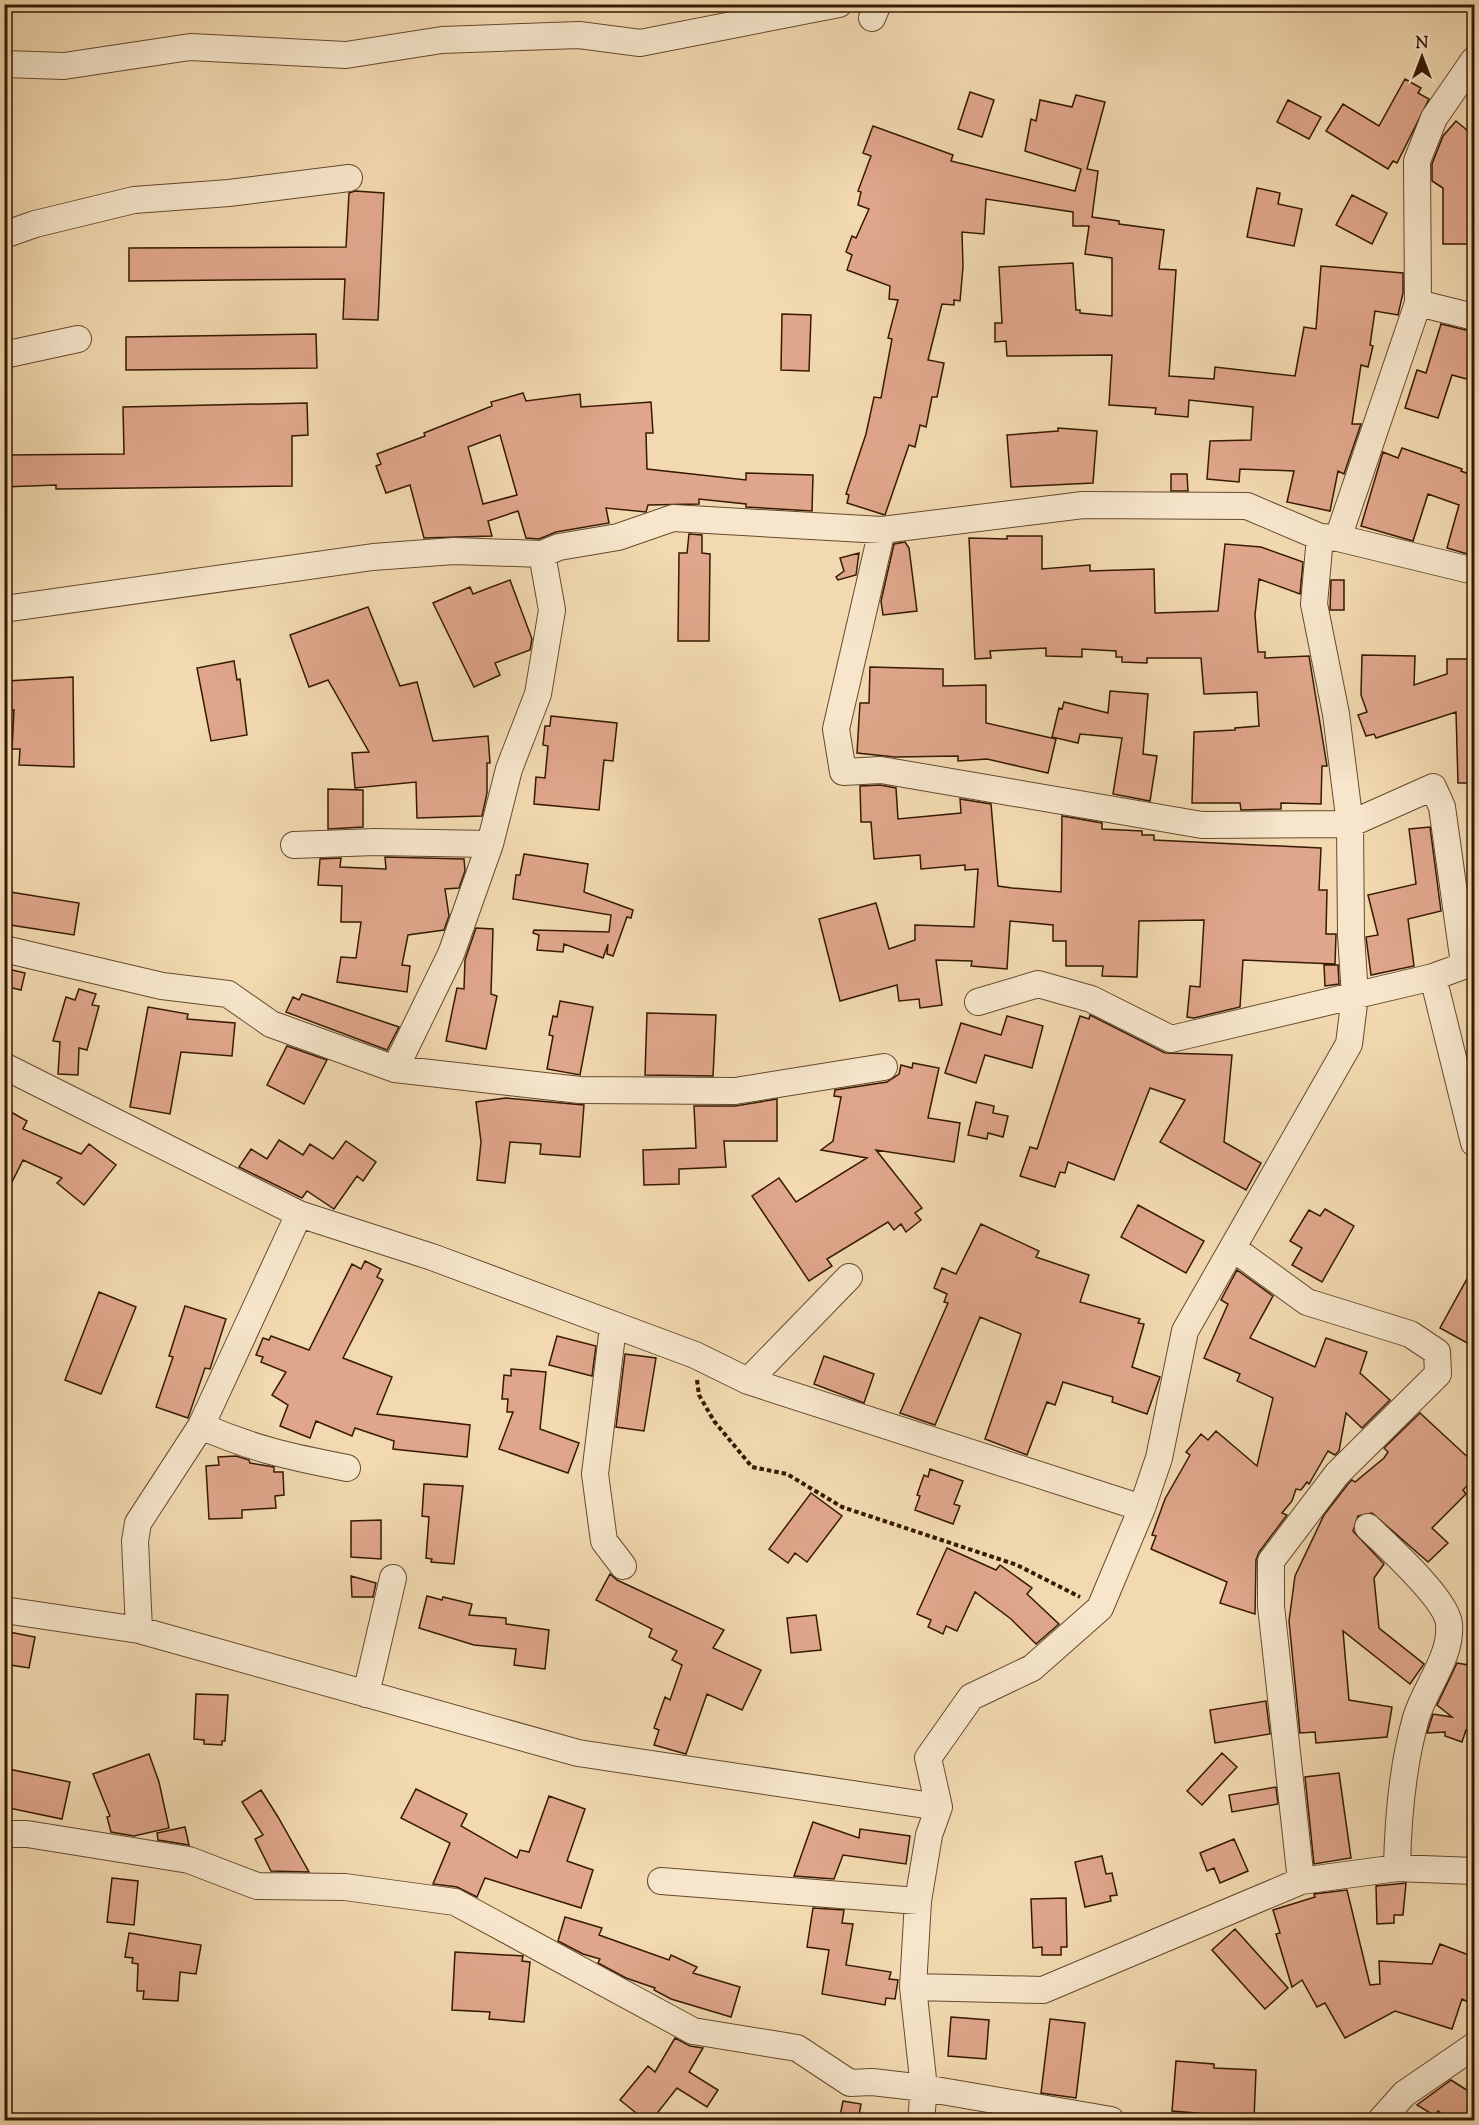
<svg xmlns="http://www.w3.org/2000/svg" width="1479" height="2125" font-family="'Sorts Mill Goudy',serif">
  <rect width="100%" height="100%" fill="#f2d9b0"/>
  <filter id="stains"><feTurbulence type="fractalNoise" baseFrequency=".00333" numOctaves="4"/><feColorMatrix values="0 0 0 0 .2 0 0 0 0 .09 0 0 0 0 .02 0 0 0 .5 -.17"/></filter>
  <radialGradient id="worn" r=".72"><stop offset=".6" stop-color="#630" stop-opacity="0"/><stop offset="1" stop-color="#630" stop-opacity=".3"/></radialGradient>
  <path fill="#e0a68b" stroke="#361a01" stroke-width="1.5" fill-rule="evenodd" d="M1405,79L1421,88L1418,93L1429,99L1397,163L1393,161L1388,169L1326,131L1343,104L1379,126Z
    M970,92L994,100L982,137L958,129Z
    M1076,95L1105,102L1087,169L1098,171L1092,217L1119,221V224L1164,230L1159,269L1176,270L1169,376L1214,379L1215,367L1295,376L1304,327L1316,329L1321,266L1403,273V293L1398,315L1375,311L1370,345L1373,346L1368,367L1361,365L1352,424H1361L1344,474L1338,471L1330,511L1287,502L1294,471L1240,469L1239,482L1207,479L1210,441L1251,440L1253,407L1189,400L1188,417L1155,414L1156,408L1109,405L1112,355L1007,356L1006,341L995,342V323H1002L999,267L1073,263L1076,310H1080V313L1112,316V258L1085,254L1089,226H1073V212L986,199L984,234L962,232L963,267L960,301L954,300V305L942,304L928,360L944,363L937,397H932L926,427L920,425L915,447L909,445L885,515L847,503L849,495L846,494L866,434L874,397L881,398L892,339L888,338L898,300L889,299L890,286L847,270L852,255L846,252L852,236L856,238L869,209L858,205L861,192L858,191L871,156L863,153L873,126L953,155L951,161L1075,191L1081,169L1025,151L1031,119L1036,121L1040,100L1072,107Z
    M1288,100L1321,117L1309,139L1277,122Z
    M1456,121L1474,136V244H1443V188L1432,181V164L1443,136Z
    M1257,188L1280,193L1278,204L1302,209L1294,246L1247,237Z
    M355,191L384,193L378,320L343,319L345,279L129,281V248L346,247L349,193Z
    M1352,195L1387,213L1372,244L1336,225Z
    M782,314L811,315L809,371L781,370Z
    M1441,324L1474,332V381L1452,375L1438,418L1405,408L1417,370L1426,373Z
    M316,334L317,368L126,370V337Z
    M523,393L526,401L580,394L581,407L651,402L653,433H646L647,469L746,480V473L813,475L812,511L746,507V504L699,499V504L648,505L646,512L606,508L609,523L556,532L539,539L526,538L518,511L488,521L492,536L424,538L410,485L386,493L376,466L381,464L377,454L425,436L424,433L492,406L491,402ZM500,435L517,495L483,504L468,447Z
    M307,403L308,435L292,436V486L56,489V485L4,487V455L124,454L123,407Z
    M1058,428L1097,431L1093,483L1011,487L1007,435L1058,431Z
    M1402,448L1462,469L1461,471L1469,474L1472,467H1474V556L1447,548L1459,505L1428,494L1413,541L1361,526L1383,452L1398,458Z
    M1171,474H1187L1188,491H1171Z
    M689,534L702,535V553L710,554L709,641H678L679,553H687Z
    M1007,536H1042V569L1090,565V571L1154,569L1155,613L1218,611L1225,544L1261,547L1303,562L1300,594L1259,579L1255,615L1258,652H1265V658L1309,656L1327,766H1322L1321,804L1281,803V809L1241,810L1240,803H1192L1194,732L1235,730V728L1259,726L1257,692L1204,694L1201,658H1147V663L1122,662V657H1116V651L1082,649V657L1046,656V648L990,651L991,658L975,659L969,538L1007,539Z
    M905,542L909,548L917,611L883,615L881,601L894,544Z
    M859,553L856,575L838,580L836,577L844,571L840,558Z
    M510,580L532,639L530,650L495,663L500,675L474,687L433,603L470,587L473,594Z
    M1331,580H1344V610H1330Z
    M368,607L400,686L417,682L433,741L488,736L490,763H487V793L482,816L417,818L416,782L355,788L352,753L369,752L328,680L309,687L290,635Z
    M1362,655L1415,656L1414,685L1447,674V659H1474V783H1458L1456,712L1376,738L1374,734L1366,736L1358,715L1367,712L1361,695Z
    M234,661L237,680L240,679L247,735L211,741L197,668Z
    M870,667L943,669V686L986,685V723L1056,739L1048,773L987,759L958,761V756L895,757L857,753L860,703H869Z
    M73,677L74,767L19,765L20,749H12L14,710L8,711L7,681Z
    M1110,691L1148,694L1143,754L1157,756L1150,801L1113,794L1122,738L1080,734L1078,743L1052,737L1059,708L1062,709L1064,702L1108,713Z
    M551,716L617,723L613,761L604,760L599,810L534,804L536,777L545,778L548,746L543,745L545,726H550Z
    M880,785L896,788L898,819L961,813L960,799L991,804L998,886L1012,888L1061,892L1062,816L1102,823V829L1142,831V835H1154V840L1321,848L1319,890H1327L1326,934H1336L1335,964L1243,960L1240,1007L1194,1018L1187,1017L1190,986L1200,987L1204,920L1139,921L1137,977L1102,976L1103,966H1066V941H1053V925L1010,921L1007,969L971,966L972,961L936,960L942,1005L920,1008L919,999L899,1001L897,985L840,1001L819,919L876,903L889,949L915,940V925L974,927L978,869L965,870V865L921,869L920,855L874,859L871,822H861L860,786Z
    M328,789L363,790V827L328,829Z
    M1430,827L1441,911L1408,919L1414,966L1371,975L1366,937L1378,935L1368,895L1416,884L1409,829Z
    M524,854L588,864L584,892L633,910L631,918L627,917L613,956L607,954L608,944L603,958L564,944L563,952L537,950L539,935L533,933L534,930L609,932L611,915L513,899L516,875H520Z
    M385,857L464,859L465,871L459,888L445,889L449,916L444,930L408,935L402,965L410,966L407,992L337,982L341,957L356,958L361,922H341L342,886L318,885L320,859L341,858L340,867L386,869Z
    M4,891L79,903L74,935L4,924Z
    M476,928L493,929L491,994L497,996L486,1049L446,1041L457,988L464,989L465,960Z
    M1324,965H1338L1339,984L1325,986Z
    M4,968L25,973L21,990L4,986Z
    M79,989L96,994L92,1005L99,1006L87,1050L79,1048L78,1075L58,1074L60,1042L53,1041L66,997L75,1000Z
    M302,994L399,1027L387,1050L286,1012L293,997L299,1000Z
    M560,1001L593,1007L580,1075L547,1069L553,1036L549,1035L553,1016L557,1017Z
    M148,1007L188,1014L187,1019L235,1023L232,1056L181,1052L170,1114L130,1107Z
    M647,1013L716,1015L713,1076L645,1075Z
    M1090,1015L1165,1053L1232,1055L1224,1142L1261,1163L1246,1190L1160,1142L1185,1100L1150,1088L1114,1180L1068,1162L1065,1173L1060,1172L1055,1187L1020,1176L1030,1147L1037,1149L1080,1016L1089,1019Z
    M1007,1016L1043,1026L1032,1068L985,1055L976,1083L945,1073L961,1023L1001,1035Z
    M287,1046L327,1060L304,1104L267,1085Z
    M913,1063L939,1068L928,1118L960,1123L954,1162L876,1150L922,1208L915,1213L921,1220L906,1232L901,1224L894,1230L888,1222L827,1259L832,1266L809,1281L752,1196L779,1178L796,1202L867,1158L821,1150L833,1141L841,1097L834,1096L835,1090L887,1082L899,1074L901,1065L912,1068Z
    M506,1098L584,1105L580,1157L540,1154L541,1144L510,1142L505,1183L477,1180L481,1142L476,1102Z
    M777,1099V1141H724L726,1167L679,1169V1184L644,1185L643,1150L696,1148L694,1106H735Z
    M976,1102L994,1106L993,1113L1008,1116L1003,1137L988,1133L987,1139L968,1135Z
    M4,1108L27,1121L23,1129L81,1154L89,1144L116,1165L84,1205L57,1183L62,1178L23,1160L4,1198Z
    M279,1140L303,1155L310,1144L333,1159L346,1141L376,1162L363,1181L357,1176L334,1209L307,1191L302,1198L239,1167L251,1149L267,1159Z
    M1138,1205L1204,1241L1186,1273L1121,1237Z
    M1325,1209L1354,1226L1322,1282L1292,1265L1302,1248L1290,1241L1309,1210L1320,1216Z
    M981,1224L1039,1251L1036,1257L1089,1275L1080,1302L1140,1319L1138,1323L1144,1324L1132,1367L1160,1377L1147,1414L1112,1402L1113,1397L1063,1382L1055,1405L1047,1402L1027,1455L985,1439L1021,1334L980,1317L935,1425L900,1413L948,1303L944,1302L947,1294L934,1288L942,1268L956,1274Z
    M365,1261L381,1269L377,1277L383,1280L343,1358L392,1377L377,1414L470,1425L467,1457L393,1449L394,1441L355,1428L352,1436L316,1421L310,1438L280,1426L288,1405L272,1395L286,1372L261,1362L263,1357L256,1355L263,1338L269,1340L271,1336L309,1350L352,1264L361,1269Z
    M1474,1266V1335L1469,1344L1440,1328Z
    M1237,1270L1273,1296L1250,1338L1315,1367L1326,1338L1367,1352L1360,1373L1390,1400L1362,1428L1346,1413L1339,1451L1335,1455L1328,1451L1309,1484L1307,1482L1301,1490L1296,1489L1292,1501L1282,1513L1287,1515L1259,1552L1256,1560L1255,1614L1220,1603L1227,1582L1151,1549L1156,1536L1152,1535L1165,1499L1190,1455L1186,1452L1201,1434L1208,1440L1216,1431L1257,1466L1273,1398L1237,1381L1240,1374L1204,1358L1228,1304L1221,1300Z
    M99,1292L136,1307L101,1394L65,1380Z
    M185,1306L226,1319L210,1369L205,1368L188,1418L156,1407L173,1357L169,1356Z
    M557,1336L596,1346L592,1376L549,1365Z
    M625,1354L656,1358L644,1431L616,1427Z
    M824,1356L874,1374L864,1403L814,1384Z
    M511,1369L546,1372L540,1429L579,1443L568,1473L499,1449L513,1412H507L508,1399H502L504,1375L511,1376Z
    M1420,1413L1474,1463V1479L1463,1490L1466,1494L1432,1528L1448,1543L1428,1562L1372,1513L1358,1516L1353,1531L1384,1564L1374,1578L1379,1628L1424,1664L1410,1684L1343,1631L1349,1700L1392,1707L1387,1737L1316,1743L1315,1732L1300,1733L1289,1621L1295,1576L1324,1515L1348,1484L1352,1480L1355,1482L1384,1458L1388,1452L1384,1448Z
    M236,1456L249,1460L250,1463L274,1467V1472H283L284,1495L275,1496L276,1508L242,1510V1518L209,1519L206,1466L219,1465L218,1457Z
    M930,1469L963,1481L954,1504L960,1506L953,1524L915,1510L920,1496L917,1495L924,1475L928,1477Z
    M424,1484L463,1486L454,1564L431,1562L432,1559L426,1558L429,1517L422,1516Z
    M811,1493L842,1516L807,1562L795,1553L788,1563L769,1549Z
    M381,1520V1559L351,1557V1521Z
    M947,1548L996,1570L1000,1565L1032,1588L1027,1594L1059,1624L1036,1644L1011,1619L975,1592L957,1631L946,1626L943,1634L928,1627L931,1620L917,1614Z
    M610,1574L617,1580L724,1630L713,1648L761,1670L742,1710L707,1694L686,1754L654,1745L659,1730L654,1728L665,1697L670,1700L682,1665L672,1660L677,1651L649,1637L652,1629L596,1600Z
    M351,1576L376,1583L373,1597H352Z
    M427,1596L442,1600L443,1597L472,1604L469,1615L506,1618V1624L549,1630L545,1669L514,1665L516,1649L474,1645L419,1628Z
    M816,1615L821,1650L791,1653L787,1618Z
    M4,1631L35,1637L29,1668L4,1664Z
    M1457,1663L1474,1666V1707L1470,1720L1474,1721V1729L1466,1730L1462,1742L1445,1736V1732L1427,1733L1433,1714L1452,1717L1437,1705Z
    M196,1694L228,1695L225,1741H222V1745L204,1744V1740L194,1739Z
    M1266,1701L1270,1734L1215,1743L1210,1710Z
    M1222,1753L1237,1767L1202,1805L1187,1791Z
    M149,1754L159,1782L169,1828L134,1836L111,1832L107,1817L110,1816L93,1774Z
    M4,1768L70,1782L62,1819L4,1807Z
    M1339,1773L1351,1858L1314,1864L1305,1777Z
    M1276,1787L1278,1804L1232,1812L1229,1795Z
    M416,1789L467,1814L461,1826L517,1858L520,1850L529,1852L549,1796L585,1809L567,1861L593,1870L581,1908L485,1878L477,1897L457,1887L433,1884L450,1843L401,1818Z
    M261,1790L278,1817L309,1872L271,1871L255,1839L263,1835L242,1802Z
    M813,1822L859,1838L860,1829L910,1836L906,1864L843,1855L834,1879L794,1876Z
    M185,1827L189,1845L158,1840L157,1833Z
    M1234,1839L1248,1871L1220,1883L1214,1868L1207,1871L1200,1853Z
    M1102,1856L1106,1874L1112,1873L1117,1895L1110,1896L1111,1901L1085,1907L1075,1862Z
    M112,1878L138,1881L134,1925L107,1922Z
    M1406,1883L1403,1915H1394V1923L1377,1924L1376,1886Z
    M1347,1890L1370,1985L1380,1984L1379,1961L1432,1964L1440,1944L1474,1957V2005L1462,1999L1452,2029L1395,2011L1345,2038L1325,2003L1317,2007L1302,1980L1292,1987L1276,1934L1280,1933L1273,1910L1315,1897L1314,1894Z
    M1066,1898L1067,1947H1061V1955H1042V1947L1033,1948L1031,1899Z
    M813,1908L844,1910L842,1923L853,1924L846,1965L891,1972L889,1979L898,1980L895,1999L886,1998L885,2005L822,1994L829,1950L807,1947Z
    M565,1917L602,1928L599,1935L669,1960L671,1955L697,1967L693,1973L740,1987L731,2017L671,1999L654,1990L655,1988L626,1978L598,1963L600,1959L583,1954L558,1941Z
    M1235,1929L1288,1988L1265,2009L1212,1950Z
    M129,1933L201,1945L196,1974L180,1972L178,2001L143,1999L144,1991H137L138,1964L132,1963L133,1958L125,1957Z
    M455,1952L523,1956L522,1961L530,1962L524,2022L489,2019L490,2012L452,2010Z
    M951,2017L989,2020L986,2059L948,2056Z
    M1050,2019L1085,2023L1076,2098L1041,2093Z
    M675,2038L690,2046L703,2048L689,2072L718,2090L707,2107L677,2088L651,2121H646L620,2100L648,2066L655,2072Z
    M1176,2061L1214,2064V2068L1256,2070L1254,2120L1220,2119V2115L1172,2111Z
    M1451,2080L1473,2094L1467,2104L1472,2108L1464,2121H1452L1438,2111L1435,2116L1417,2105Z
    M843,2101L861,2104L858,2121H839Z"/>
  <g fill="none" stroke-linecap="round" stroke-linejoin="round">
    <defs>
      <path id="minor" d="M872,18L878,4
        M4,64L64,66L190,47L346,55L442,40L579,35L640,43L839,4
        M4,235L35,224L134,200L229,193L349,178
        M1418,303L1474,317
        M4,355L78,339
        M882,530L836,729L843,772L881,770L1202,825L1350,824L1433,787L1442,807L1464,964
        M1338,538L1418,303L1417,161L1434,118L1474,60
        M4,609L373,557L454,551L542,554L559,547L618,537L673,518L882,530L1083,505L1247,506L1320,537L1338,538L1474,571
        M294,845L375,842L490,844
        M4,949L162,986L228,994L271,1024L395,1069L580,1090L735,1091L884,1067
        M1433,977L1474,1143
        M978,1002L1038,984L1091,999L1171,1039L1433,977L1474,962
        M4,1066L299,1214L432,1257L695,1355L748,1381L1142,1508
        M395,1069L451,954L490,844L509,769L538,694L552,610L542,554
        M1234,1249L1307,1302L1410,1334L1437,1352L1438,1374L1337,1474L1271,1561V1606L1301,1881
        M613,1327L595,1474L604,1541L623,1566
        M748,1381L849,1277
        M201,1426C253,1449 291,1457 347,1468
        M1368,1527C1387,1546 1447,1599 1449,1624C1452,1657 1425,1687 1416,1718C1402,1767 1398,1817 1397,1868
        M4,1610L139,1630L578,1753L939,1807
        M139,1630L135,1541L138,1523L201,1426L299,1214
        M366,1694L393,1578
        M4,1834H27L189,1860L257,1886L345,1887L455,1902L693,2031L797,2048L850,2083L872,2082L924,2088L1111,2120
        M661,1881L918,1901
        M913,1987L1043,1990L1301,1881L1397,1868L1474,1871
        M921,2120L924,2088L913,1987L918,1901L929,1835L939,1807L928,1758L971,1697L1032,1668L1100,1608L1142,1508L1159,1458L1185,1331L1349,1044L1355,996L1351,935L1350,824L1336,714L1314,604L1320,537
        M1381,2120L1404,2094L1474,2046"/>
    </defs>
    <use href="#minor" stroke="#654a2d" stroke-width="28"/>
    <path stroke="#361a01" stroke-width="4" stroke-dasharray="4.5 3" stroke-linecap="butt" d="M697,1380L699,1395L714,1421L752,1467L787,1474L842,1507L1017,1565L1080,1597"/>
    <use href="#minor" stroke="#f7e6cc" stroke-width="26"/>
  </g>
  <rect width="1479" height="2125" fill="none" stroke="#f2d9b0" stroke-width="24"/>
  <rect x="6" y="6" width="1467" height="2113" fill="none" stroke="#361a01" stroke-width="3"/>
  <rect x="12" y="12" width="1455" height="2101" fill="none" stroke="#361a01" stroke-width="1.5"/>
  <g transform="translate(1422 57)" stroke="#f7e6cc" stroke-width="4.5" paint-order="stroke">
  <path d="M0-4.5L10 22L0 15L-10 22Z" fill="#361a01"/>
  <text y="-9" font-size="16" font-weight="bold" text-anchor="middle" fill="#361a01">N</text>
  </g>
  <rect width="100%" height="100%" filter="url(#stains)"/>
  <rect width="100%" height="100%" fill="url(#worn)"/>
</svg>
